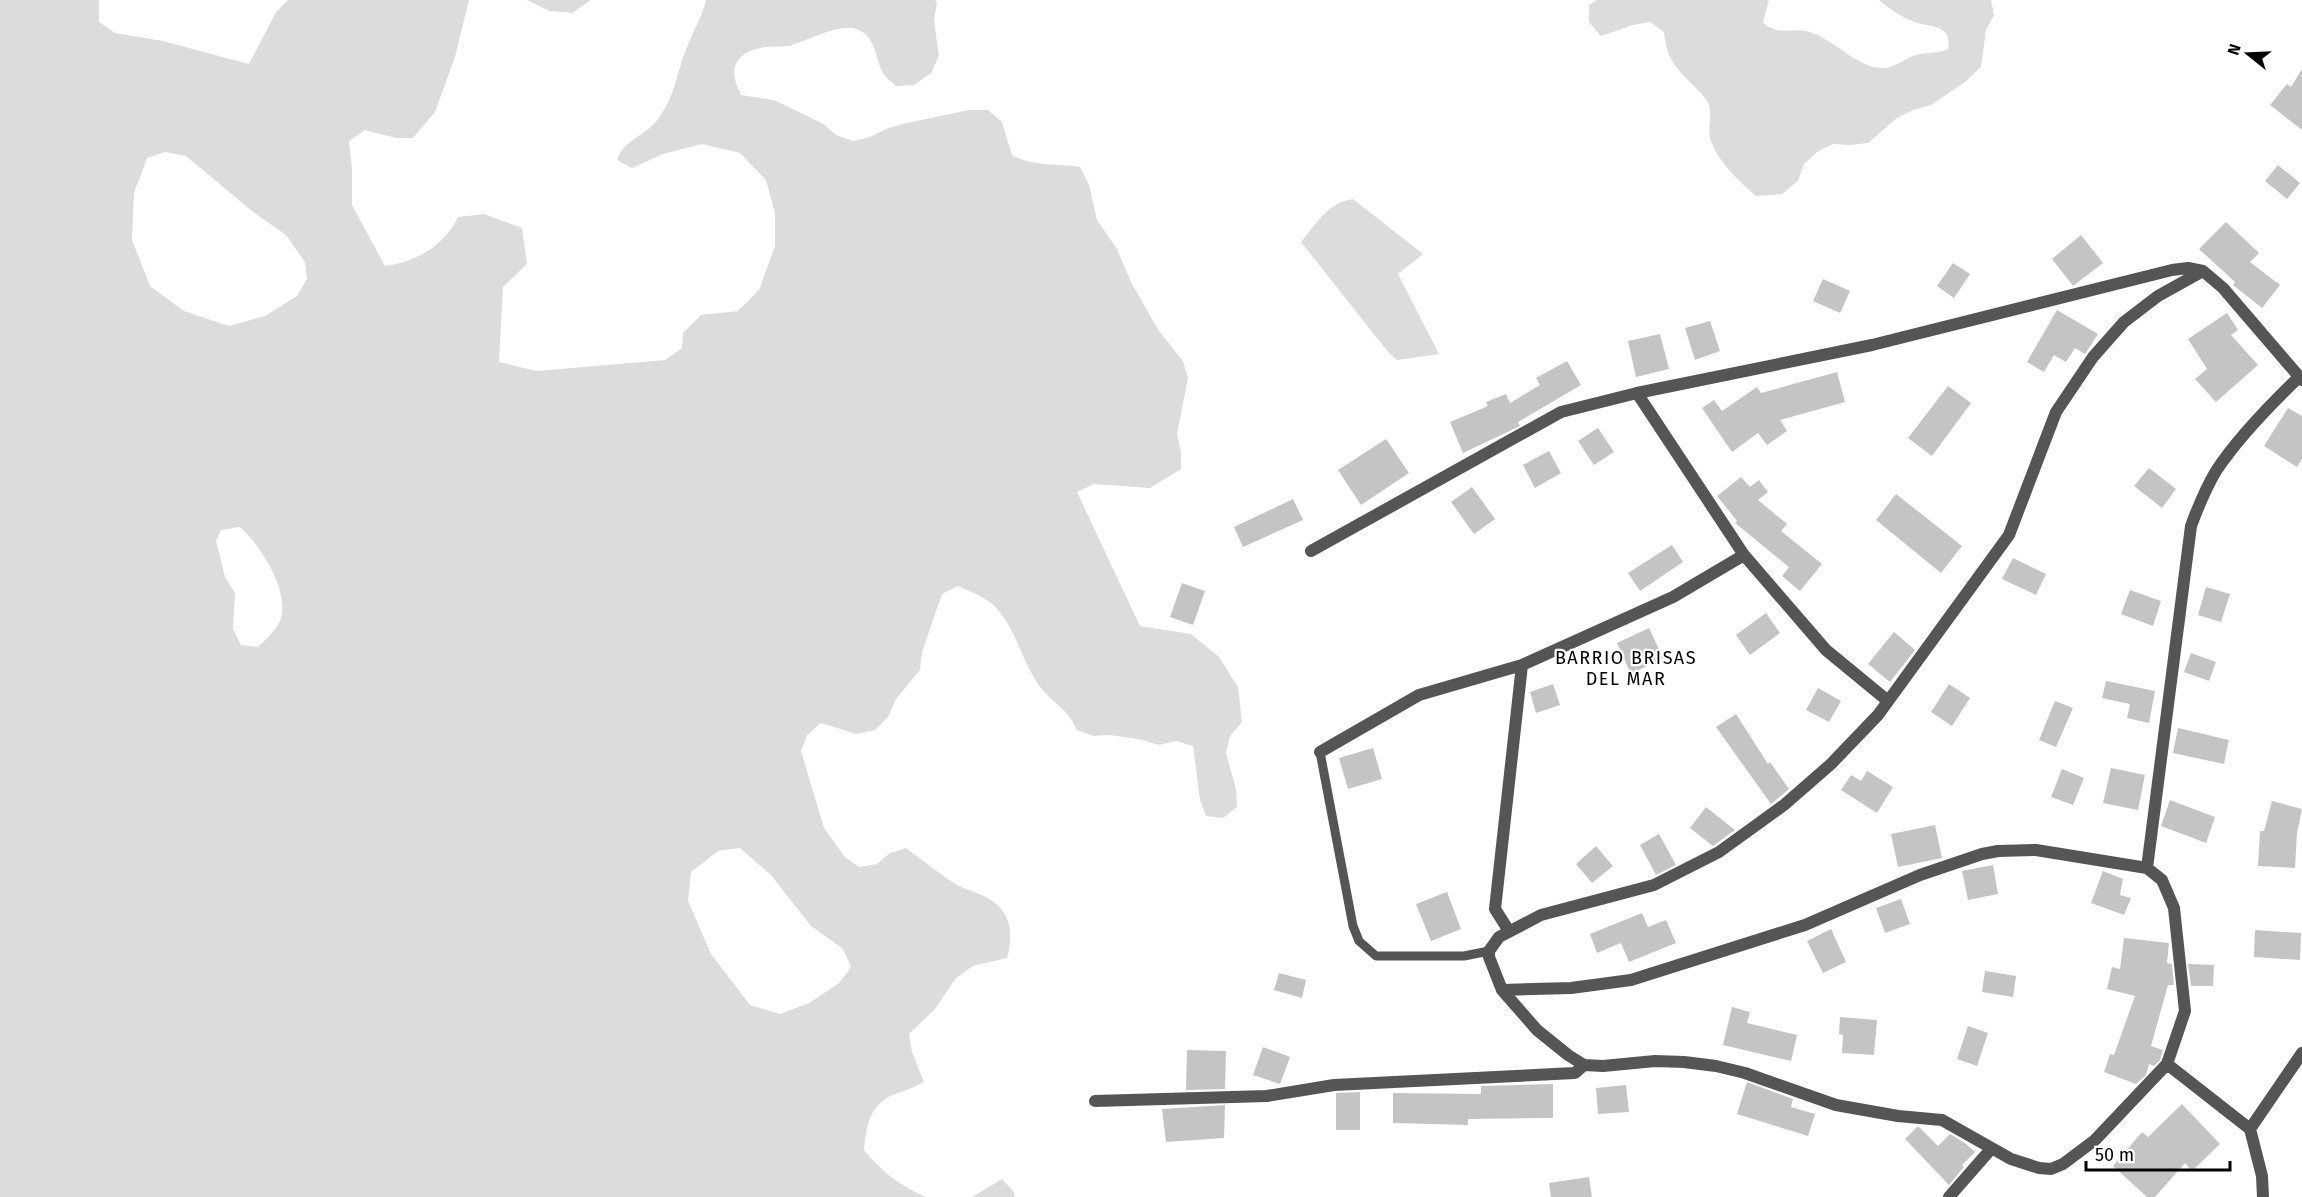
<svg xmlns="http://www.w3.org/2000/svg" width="2302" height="1197" font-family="'Fira Sans',sans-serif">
  <rect width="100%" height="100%" fill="#fff"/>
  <path fill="#dcdcdc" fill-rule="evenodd" d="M0,0H99V22L115,33L163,41L249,64L276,12L288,0H469L455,57L435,112L413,138H396L365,130L349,141L352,169V205L385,266C416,262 444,246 458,217L484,214L522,228L527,264L503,287L499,362L537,371L665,360L682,348L683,333L701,315L738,311L759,290L775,246V213L766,180L740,153L702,144L663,154L632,168L617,160C623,140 646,136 658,119C676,94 676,74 687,47C693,31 702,17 706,0H935L937,3L934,20L939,56L931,73L914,85L896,86C892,82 886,78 883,73C875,59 877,39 859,30C841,22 807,41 789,46C781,47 773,46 766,47C735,52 727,68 741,95L774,100L822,123L836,135L853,141L870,137L886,129L902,124L969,110H988L1002,122L1012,155C1034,167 1055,163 1080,167L1089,185L1097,220L1117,249L1131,282L1159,331L1183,361L1188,378L1177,434L1181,452V469L1150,488L1094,484L1077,492L1140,626L1191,634L1219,657L1238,687L1242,722L1230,736L1226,753L1236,789L1237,807L1223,818L1206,816L1200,800L1193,746L1176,741L1159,745L1143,740L1110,735L1093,736L1077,730C1066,707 1055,705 1041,688C1021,662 1016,625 991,603C982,596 969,591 958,586L942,594L922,652L920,670L896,699L888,717L875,730L856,734L821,723L807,735L801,751L824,828L845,857L859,867L877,864L890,853L906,848C921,859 936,871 952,882C962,889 975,891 986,897C1011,910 1014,933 1007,958L973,966L956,978L935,1009L909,1034L912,1052L924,1082C913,1088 904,1091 893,1095C870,1104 866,1127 864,1150C882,1172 900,1186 926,1197H0ZM165,152L186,156L252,211L286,235L305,262L307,279L297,296L265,316L229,326L184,311L150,286L132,240L134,193L147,158ZM240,527C260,545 289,589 281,618C278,629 266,639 258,647L241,645L233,629L235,593L225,577L216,541L221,530ZM740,848L771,875L811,926L843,949L851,967L839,983L809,1003L780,1014L750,1005L711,954L688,901L691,872L718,851Z
    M527,0H591L572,13L549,11Z
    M1597,0H1769L1763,22C1776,36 1790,28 1806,31C1835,38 1857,70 1886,68C1898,66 1905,58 1916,55C1927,52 1937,54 1948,49C1953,23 1928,28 1912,21C1901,17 1887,7 1879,0H1991L1994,15L1986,30L1981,67L1965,82L1931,105L1913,110L1897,118L1868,143L1851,145L1833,144L1817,152L1804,164L1798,181L1782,194L1756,196C1740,182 1716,160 1710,138C1708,128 1712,113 1709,105C1707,99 1699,91 1695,87C1675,67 1667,60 1664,32L1650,22L1633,25L1601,36L1589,22V5Z
    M1353,199L1423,254L1398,274L1439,354L1397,360L1388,352L1301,242C1317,223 1327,203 1353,199Z
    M1002,1179L1014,1192L1015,1197H972Z"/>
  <path fill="#c4c4c4" d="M2302,69V130L2270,105L2287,84L2291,87Z
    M2278,165L2300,183L2287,199L2265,181Z
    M2226,222L2259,253L2250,262L2280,285L2262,308L2233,285L2235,282L2199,249Z
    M2081,235L2103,263L2073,286L2052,259Z
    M1953,263L1970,274L1954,298L1937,286Z
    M1823,279L1850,291L1840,313L1813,301Z
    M2057,310L2098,334L2085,354L2075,348L2066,362L2054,355L2044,372L2027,362Z
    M2227,313L2238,330L2231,335L2258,365L2216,402L2195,379L2207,369L2188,339Z
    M1710,321L1720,351L1695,360L1685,328Z
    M1660,334L1669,369L1636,377L1628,341Z
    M1567,361L1581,385L1518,422L1520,426L1463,453L1450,422L1488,406L1486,402L1506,394L1510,403L1540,385L1536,378Z
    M1837,372L1845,402L1780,420L1787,431L1767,445L1758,433L1732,452L1702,408L1714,400L1722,411L1757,387L1761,393Z
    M1948,386L1971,403L1932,456L1908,438Z
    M2288,408L2302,416V459L2297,467L2264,446Z
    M1598,428L1614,452L1594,465L1578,441Z
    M1386,439L1409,473L1361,505L1338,470Z
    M1549,451L1561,473L1535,488L1523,465Z
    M2149,468L2176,489L2162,508L2134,486Z
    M1741,477L1750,487L1759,480L1768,492L1758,500L1787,524L1781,531L1822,564L1800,591L1782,576L1789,567L1735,523L1737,521L1717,496Z
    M1472,487L1495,519L1474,534L1451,502Z
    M1896,494L1962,546L1941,573L1876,520Z
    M1293,499L1303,520L1243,547L1234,527Z
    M1672,545L1683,562L1640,591L1628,573Z
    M2013,558L2046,574L2036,595L2002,579Z
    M1182,583L1205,591L1193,625L1170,617Z
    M2206,587L2230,594L2221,622L2198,615Z
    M2130,590L2161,601L2153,626L2121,614Z
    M1766,613L1780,633L1750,655L1736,635Z
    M1649,628L1663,658L1631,674L1617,643Z
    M1894,632L1915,650L1890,682L1868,664Z
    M2191,653L2216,662L2209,681L2184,672Z
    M2106,681L2155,691L2149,723L2127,718L2130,704L2102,698Z
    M1553,684L1560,705L1536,713L1530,692Z
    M1949,684L1970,698L1952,726L1931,712Z
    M1818,688L1841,701L1829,722L1806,710Z
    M2055,701L2073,708L2056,747L2039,740Z
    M1736,714L1768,764L1770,762L1789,789L1771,804L1716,727Z
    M2178,728L2229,740L2224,764L2173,753Z
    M1373,748L1382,779L1348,789L1339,758Z
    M2111,768L2145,775L2138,810L2103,803Z
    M2062,769L2084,778L2073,805L2051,797Z
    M1867,771L1893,787L1877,813L1841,790L1851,775L1861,781Z
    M2170,800L2215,817L2206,843L2161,826Z
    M2272,801L2302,809L2297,833L2295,868L2258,866L2260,831H2264Z
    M1706,807L1735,830L1713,846L1690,828Z
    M1935,825L1942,858L1898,867L1891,834Z
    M1659,834L1676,865L1656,875L1640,845Z
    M1596,846L1613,866L1592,883L1576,864Z
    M1993,865L1998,894L1968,900L1962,871Z
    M2103,871L2123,879L2120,895L2131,898L2124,915L2091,903Z
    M1447,892L1461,929L1431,941L1416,904Z
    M1901,899L1910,924L1885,933L1876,908Z
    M1642,913L1648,927L1666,920L1676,943L1629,962L1621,943L1597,953L1590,934Z
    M1831,929L1846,962L1823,973L1807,941Z
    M2255,930L2301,933L2300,960L2254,957Z
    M2124,938L2169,943L2167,963L2172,964L2174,985H2168L2151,1046L2163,1050L2160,1060L2154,1066L2149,1064L2146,1075L2136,1084L2104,1072L2110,1054L2114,1055L2135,996L2107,989L2112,967L2120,969Z
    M2188,964L2214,965L2213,986H2191Z
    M1985,971L2016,976L2013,997L1982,992Z
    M1279,973L1306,980L1302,998L1274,990Z
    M1732,1007L1750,1012L1747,1023L1797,1035L1791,1061L1723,1045Z
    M1840,1017L1877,1020L1874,1055L1842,1053L1843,1035L1839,1034Z
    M1968,1026L1988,1033L1977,1066L1957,1059Z
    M1263,1047L1290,1057L1280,1084L1253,1075Z
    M1187,1050L1226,1051L1225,1089L1186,1090Z
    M1747,1082L1793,1099L1791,1107L1815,1114L1808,1136L1737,1114Z
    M1553,1084V1118L1468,1119V1125L1393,1123V1093L1481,1094V1086Z
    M1626,1085L1629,1112L1598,1114L1596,1088Z
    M1360,1092V1130H1336V1093Z
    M2182,1104L2220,1144L2192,1171L2185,1163L2155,1197H2147L2113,1166L2142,1132L2148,1137Z
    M1225,1105L1224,1138L1166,1142L1162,1109Z
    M1918,1126L1938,1146L1950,1134L1965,1143L1975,1152L1962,1165L1964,1167L1949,1185L1905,1139Z
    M1589,1177L1592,1197H1551L1549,1183Z"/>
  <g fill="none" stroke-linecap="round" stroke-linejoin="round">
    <path stroke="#555" stroke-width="9" d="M1320,752L1353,926L1359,941L1376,956H1464L1489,951"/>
    <path stroke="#555" stroke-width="12" d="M1311,551L1561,412L1637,393
      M1888,701L1826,650L1744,555L1637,393L1872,345L2172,270L2188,268L2203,271
      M1320,752L1419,695L1522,665L1673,597L1744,555
      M1509,931L1495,909L1522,665
      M1502,990L1571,988L1631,980L1805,925L1920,875L1982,854L1998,851L2036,850L2147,868
      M2167,1064L2095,1140L2063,1164L2051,1169L2039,1168L2011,1159L1942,1120L1898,1116L1836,1105L1745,1073L1716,1066L1684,1062L1655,1061L1603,1066L1584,1065L1568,1055L1537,1030L1502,990L1489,957V951L1499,937L1541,915L1654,885L1719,852L1784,805L1831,764L1878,715L2009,535L2056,412L2093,357L2124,322L2158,296L2203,271L2223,288L2302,380
      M1095,1101L1267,1096L1334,1085L1575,1073L1584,1065
      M2250,1129L2167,1064L2185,1011L2174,908L2162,880L2147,868L2191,526C2198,507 2206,488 2216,471C2237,439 2271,404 2299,377
      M1949,1197L1991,1149
      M2263,1197L2262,1176L2250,1129L2302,1053"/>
  </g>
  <g text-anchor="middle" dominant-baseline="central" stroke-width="4.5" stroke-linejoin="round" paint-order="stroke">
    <g font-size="18" letter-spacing="1.5" fill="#000" stroke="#fff">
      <text x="1626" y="658">BARRIO BRISAS<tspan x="1626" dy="21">DEL MAR</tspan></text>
    </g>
  </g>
  <g transform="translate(2248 54) rotate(288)" stroke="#ffffff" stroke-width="4.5" paint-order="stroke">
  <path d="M0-4.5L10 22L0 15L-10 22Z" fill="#000000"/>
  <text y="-9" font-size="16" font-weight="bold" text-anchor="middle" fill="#000000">N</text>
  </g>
  <path d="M2086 1161v9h144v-9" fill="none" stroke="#000000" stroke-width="3"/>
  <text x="2095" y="1161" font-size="18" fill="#000000" stroke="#ffffff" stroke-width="4.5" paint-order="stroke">50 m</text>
</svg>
